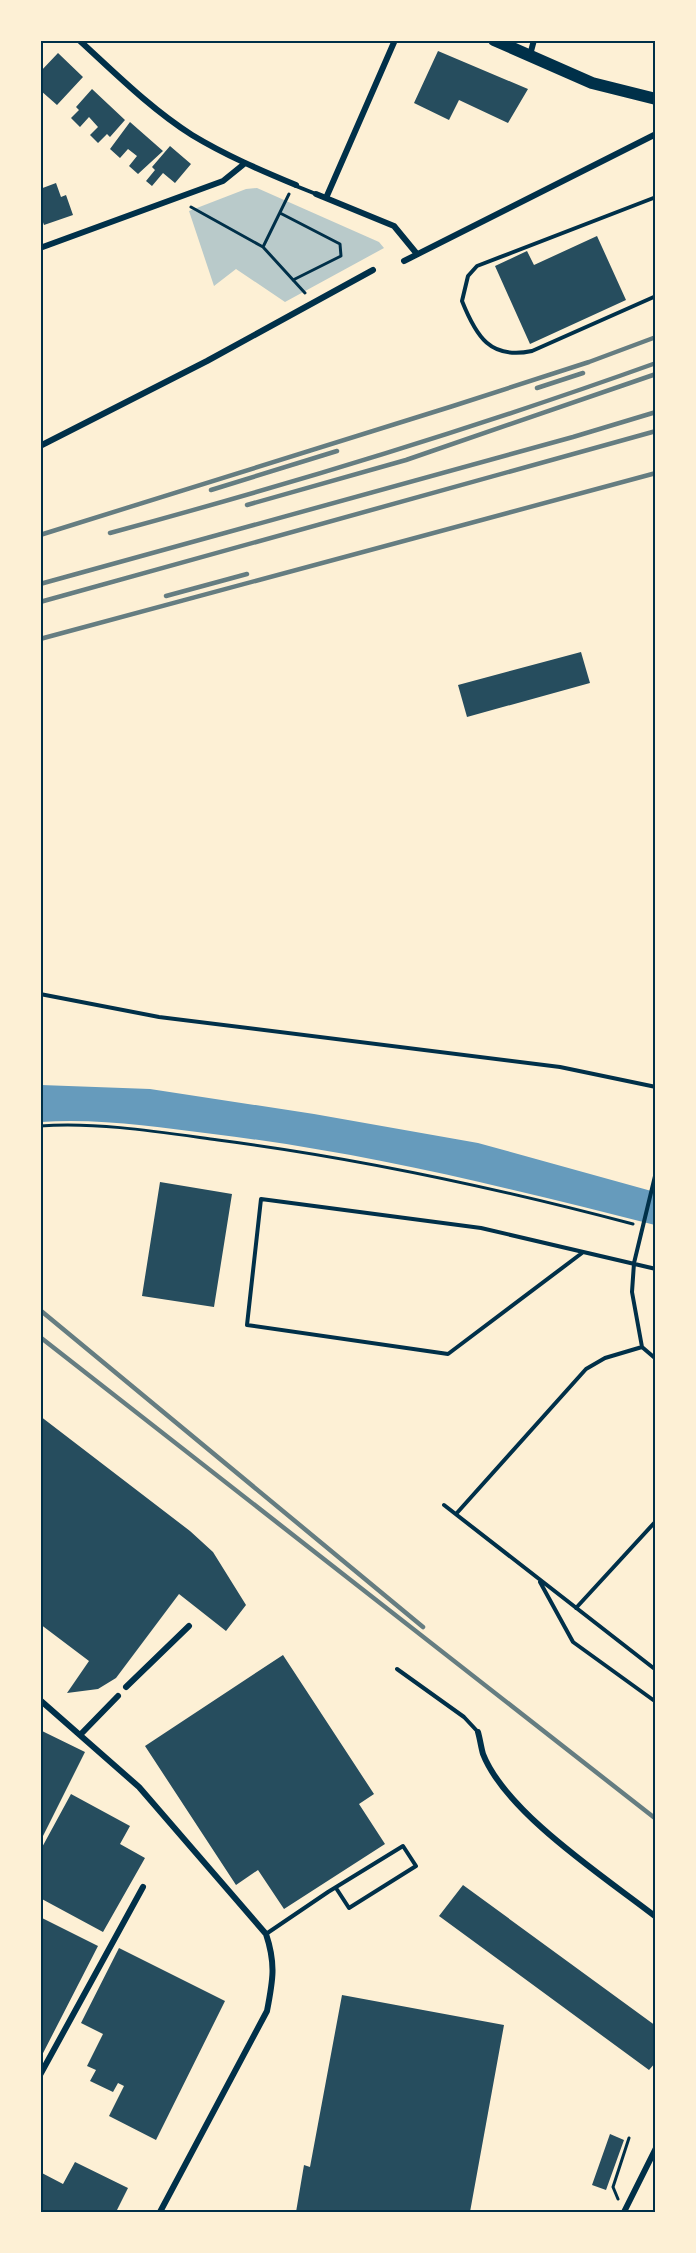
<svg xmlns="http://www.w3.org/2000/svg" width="696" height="2253" font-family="'Archivo Narrow',sans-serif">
  <rect width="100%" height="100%" fill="#fdf0d5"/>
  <path fill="#b9caca" d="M257,188L379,242L384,248L285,302L236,269L214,286L189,211L246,189Z"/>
  <path fill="#669bbc" d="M41,1085L150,1089L314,1114L478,1143L655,1192V1225C510,1188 363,1152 213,1134C156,1127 98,1118 41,1122Z"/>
  <path fill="#264d5e" d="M438,51L528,89L508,123L459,100L449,120L414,103Z
    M58,53L83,77L57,105L40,90V72Z
    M92,89L125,120L110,137L107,134L98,143L90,135L98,127L89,117L80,127L71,118L79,110L76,107Z
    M130,122L163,151L138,174L129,166L137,156L128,149L120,158L110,149Z
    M170,146L191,164L175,183L163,173L152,186L146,181L155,170L152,167Z
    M56,183L61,197L66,195L73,215L44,225L40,214V189Z
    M597,236L626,300L530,344L495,266L527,251L534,265Z
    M581,652L590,683L467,717L458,685Z
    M160,1182L232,1194L214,1307L142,1296Z
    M40,1416L190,1531L213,1552L246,1605L226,1631L179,1594L116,1678L98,1689L67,1693L89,1661L40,1624Z
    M283,1655L374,1794L359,1804L385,1844L284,1909L258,1870L236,1885L145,1746Z
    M40,1730L85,1752L40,1842Z
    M71,1794L130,1826L120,1844L145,1858L103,1932L40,1898V1851Z
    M463,1885L656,2026V2062L649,2070L439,1916Z
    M40,1917L98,1946L40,2059Z
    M119,1948L225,2001L156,2140L109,2116L124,2086L118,2083L113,2092L90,2081L96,2070L87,2066L103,2034L81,2023Z
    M342,1995L504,2025L470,2212H296L304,2165L310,2167Z
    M610,2134L624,2140L606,2190L592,2185Z
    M75,2162L128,2188L116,2212H40V2172L63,2184Z"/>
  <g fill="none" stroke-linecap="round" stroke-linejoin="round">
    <path stroke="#003049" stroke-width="3" d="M191,207L263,247L305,293
      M280,213L340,244L341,256L293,280
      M263,247L289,194
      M40,1126C99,1122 160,1132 218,1140C358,1158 497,1188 633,1224
      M618,2199L613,2187L629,2138"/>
    <path stroke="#003049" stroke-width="4" d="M296,186L316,194
      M656,197L477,266L468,276L462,301C476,336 490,360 532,351L656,296
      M40,994L159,1017L560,1067L656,1087
      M656,1172L634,1263L632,1292L642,1347L656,1359
      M582,1253L448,1354L247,1325L261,1199L481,1228L656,1269
      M444,1505L656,1670
      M456,1514L586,1369L605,1358L642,1347
      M540,1582L573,1642L656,1702
      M576,1608L656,1521
      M397,1669L464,1717L478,1732
      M266,1934L328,1892L403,1846L416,1866L349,1908L336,1888"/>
    <path stroke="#003049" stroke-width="6" d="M79,40C115,73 151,109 192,135C225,155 260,170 296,185
      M530,55L534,40
      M316,194L394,226L417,254
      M326,198L395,40
      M40,248L223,181L244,164
      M404,261L656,134
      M40,446L207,361L373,270
      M126,1687L189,1626
      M40,1700L139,1787L266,1934C276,1964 273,1980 267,2011L160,2212
      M478,1732C480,1739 481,1747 483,1754C506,1813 606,1878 656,1917
      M81,1734L118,1696
      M40,2075L143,1887
      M624,2212L656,2148"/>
    <path stroke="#003049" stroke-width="12" d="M494,40L592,83L656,99"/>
    <path stroke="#657d81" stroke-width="4.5" d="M537,388L583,373
      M211,490L337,451
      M247,505L406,460L656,374
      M110,533C295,483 475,428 656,363
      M40,535L453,406L589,362L656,337
      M40,584L573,437L656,412
      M166,596L247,574
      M40,602L656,431
      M40,639L656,473
      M40,1310L423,1627
      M40,1337L656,1819"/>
  </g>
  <rect width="696" height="2253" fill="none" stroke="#fdf0d5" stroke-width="84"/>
  <rect x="42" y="42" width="612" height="2169" fill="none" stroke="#003049" stroke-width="2"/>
</svg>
